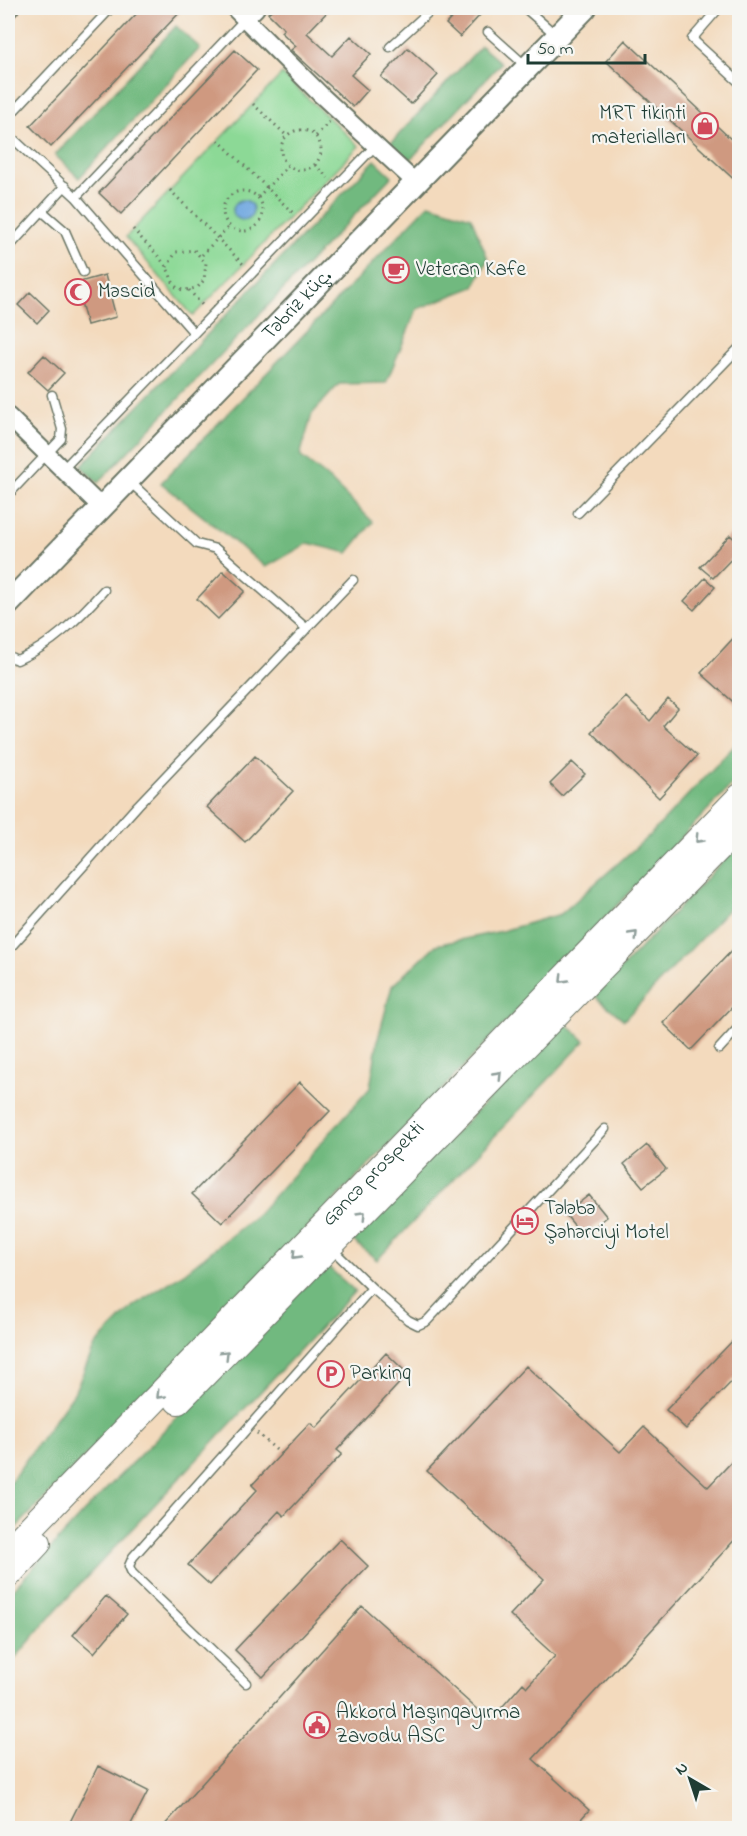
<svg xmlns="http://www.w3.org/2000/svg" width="747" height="1836" font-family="'Indie Flower',sans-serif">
  <rect width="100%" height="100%" fill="#f6f6f2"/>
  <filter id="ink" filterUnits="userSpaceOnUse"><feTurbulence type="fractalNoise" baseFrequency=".0167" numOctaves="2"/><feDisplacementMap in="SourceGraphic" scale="12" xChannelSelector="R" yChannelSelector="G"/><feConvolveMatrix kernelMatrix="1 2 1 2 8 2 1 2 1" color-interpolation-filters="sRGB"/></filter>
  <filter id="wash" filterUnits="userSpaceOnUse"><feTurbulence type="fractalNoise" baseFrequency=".008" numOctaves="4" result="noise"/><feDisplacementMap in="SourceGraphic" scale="24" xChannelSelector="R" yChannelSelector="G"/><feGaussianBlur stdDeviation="1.35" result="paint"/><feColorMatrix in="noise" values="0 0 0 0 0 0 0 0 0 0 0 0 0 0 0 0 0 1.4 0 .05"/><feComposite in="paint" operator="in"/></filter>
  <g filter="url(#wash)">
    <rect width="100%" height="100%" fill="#f3dabd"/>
    <path fill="#8cd996" stroke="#568b65" stroke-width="1.5" d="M282,74L359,146L193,316L126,237Z"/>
    <path fill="#71b97f" stroke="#487b5a" stroke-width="1.5" d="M176,26L200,48L79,178L55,155Z
      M481,46L501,63L409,161L390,144Z
      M375,160L392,176L98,483L81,466Z
      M429,204L471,217L488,259L474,287L417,309L386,383L339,384L312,414L300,456L327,477L373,522L348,553L308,543L266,567L161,483Z
      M739,741V777L427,1105L8,1536V1485L74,1393L95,1346L133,1306L184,1273L258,1214L370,1088L378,1039L392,986L436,945L502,931L561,914L651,834Z
      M739,844V898L624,1020L595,996Z
      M564,1022L585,1041L377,1260L351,1239Z
      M326,1265L355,1291L56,1610L8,1667V1595L83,1513Z"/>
    <path fill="#71a8e0" stroke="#48728a" stroke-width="1.5" d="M233 210a10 10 0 1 1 20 0a10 10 0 1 1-20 0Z"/>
    <g id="blocks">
      <path fill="#cf9980" d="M142,8H184L51,147L30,126Z
        M274,8H331L307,33L332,56L351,36L371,54L351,75L368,90L353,107L291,50L296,46L281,32L284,29L268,13Z
        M461,8H471L480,15L460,37L446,24Z
        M625,40L733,141L740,134V185L606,61Z
        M408,48L438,75L411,104L381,77Z
        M235,50L257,70L121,214L99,193Z
        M105,275L116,317L87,325L76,283Z
        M30,292L49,310L37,323L18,305Z
        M44,355L64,373L48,390L28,372Z
        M730,535L740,544V550L713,578L700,567Z
        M223,571L245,591L218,619L197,599Z
        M705,578L715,587L694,610L684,601Z
        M740,631V708L701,673Z
        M626,697L650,721L668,699L678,708L663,726L697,756L659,798L591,732Z
        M255,756L293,791L245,842L207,807Z
        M572,762L585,774L562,796L550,784Z
        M740,942V999L691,1050L663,1023Z
        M300,1082L330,1111L222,1223L192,1194Z
        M647,1145L666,1169L643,1187L624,1164Z
        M589,1195L607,1217L583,1236L565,1214Z
        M740,1333V1373L686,1429L666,1410Z
        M386,1353L408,1374L337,1450L342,1454L284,1516L279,1511L210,1585L188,1565L257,1490L252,1485L310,1423L316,1428Z
        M526,1366L620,1452L644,1427L708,1487L740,1453V1534L533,1759L589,1810L573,1828H162L362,1606L490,1721L523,1683L527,1687L555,1656L510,1615L544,1579L427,1471Z
        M340,1539L368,1566L263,1677L235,1650Z
        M106,1596L127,1614L94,1653L73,1635Z
        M98,1766L148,1791L129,1828H67Z"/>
    </g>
  </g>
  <g filter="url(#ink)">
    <use href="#blocks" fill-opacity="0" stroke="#697464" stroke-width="1.5"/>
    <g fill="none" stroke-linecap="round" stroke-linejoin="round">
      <defs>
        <path id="service" d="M525,8L557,36
          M719,8L692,39L740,83
          M488,32L527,67
          M390,47L433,8
          M8,117L111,8
          M8,134L76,197L194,333
          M76,197L245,19
          M42,211L65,231L83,272
          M8,248L65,186
          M63,469L375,146
          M129,481L197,544L216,549L307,629
          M8,495L61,439L62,429L52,395
          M578,513L740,347
          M8,656L17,660C52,645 79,618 104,590
          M8,950L138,805L353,580
          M719,1049L740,1026
          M372,1288L408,1320L418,1325L427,1321L605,1129
          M246,1683L132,1573L129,1566L133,1557L372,1288L332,1249"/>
        <path id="minor" d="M234,8L322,96L416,183
          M8,10L10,8
          M245,19L256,8
          M8,416L100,506"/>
        <g id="secondary">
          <path id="s1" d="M8,604L585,8"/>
        </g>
        <g id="primary">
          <path d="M178,1401L740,826"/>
          <path id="s2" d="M8,1551L740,797"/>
          <path d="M8,1575L38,1543"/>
        </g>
      </defs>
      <use href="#service" stroke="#697464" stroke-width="11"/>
      <use href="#minor" stroke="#697464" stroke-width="20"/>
      <use href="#secondary" stroke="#697464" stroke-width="26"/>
      <use href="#primary" stroke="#697464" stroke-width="28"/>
      <path stroke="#697464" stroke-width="3" stroke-dasharray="1.5 4.5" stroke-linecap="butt" d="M253,104L287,136
        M281 150a20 20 0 1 1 40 0a20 20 0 1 1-40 0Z
        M316,136L329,122
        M218,140L293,213
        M315,165L328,178
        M170,190L243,264
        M223 211a20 20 0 1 1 40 0a20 20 0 1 1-40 0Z
        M258,197L288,166
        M133,229C143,241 156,252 165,265C175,279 170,297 198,287L204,280L206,263L194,250L176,252L167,267
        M202,255L229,226
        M189,290L203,306
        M257,1433L281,1454"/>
      <use href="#service" stroke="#fff" stroke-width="8"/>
      <use href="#minor" stroke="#fff" stroke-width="16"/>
      <use href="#secondary" stroke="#fff" stroke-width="22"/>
      <use href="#primary" stroke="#fff" stroke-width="26"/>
    </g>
    <defs><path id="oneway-chevron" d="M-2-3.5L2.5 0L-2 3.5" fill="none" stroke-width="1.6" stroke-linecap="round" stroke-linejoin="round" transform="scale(1.5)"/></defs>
    <g stroke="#8f9e9a">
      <use href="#oneway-chevron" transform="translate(699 839) rotate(134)"/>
      <use href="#oneway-chevron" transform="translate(634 935) rotate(-46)"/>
      <use href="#oneway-chevron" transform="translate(563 979) rotate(134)"/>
      <use href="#oneway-chevron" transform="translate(498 1075) rotate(-46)"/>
      <use href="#oneway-chevron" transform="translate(362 1215) rotate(-46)"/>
      <use href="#oneway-chevron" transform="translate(296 1255) rotate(134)"/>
      <use href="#oneway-chevron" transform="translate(225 1354) rotate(-45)"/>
      <use href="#oneway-chevron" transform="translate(160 1395) rotate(134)"/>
    </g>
  </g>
  <defs>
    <symbol id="shop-ring" viewBox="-11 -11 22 22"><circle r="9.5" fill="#f6f6f2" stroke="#d1495b" stroke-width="1.5"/><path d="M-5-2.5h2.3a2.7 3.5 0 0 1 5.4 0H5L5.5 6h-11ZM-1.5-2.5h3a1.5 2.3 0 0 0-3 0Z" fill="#d1495b"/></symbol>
    <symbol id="cafe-ring" viewBox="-11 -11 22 22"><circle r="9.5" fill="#f6f6f2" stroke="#d1495b" stroke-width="1.5"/><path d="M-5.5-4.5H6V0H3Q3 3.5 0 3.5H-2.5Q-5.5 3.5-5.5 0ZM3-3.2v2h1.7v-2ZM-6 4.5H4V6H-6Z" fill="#d1495b"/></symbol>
    <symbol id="mosque-ring" viewBox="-11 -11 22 22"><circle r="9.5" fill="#f6f6f2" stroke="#d1495b" stroke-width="1.5"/><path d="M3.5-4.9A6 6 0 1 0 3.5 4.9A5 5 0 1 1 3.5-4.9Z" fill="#d1495b"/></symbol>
    <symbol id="hotel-ring" viewBox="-11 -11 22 22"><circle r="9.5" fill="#f6f6f2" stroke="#d1495b" stroke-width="1.5"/><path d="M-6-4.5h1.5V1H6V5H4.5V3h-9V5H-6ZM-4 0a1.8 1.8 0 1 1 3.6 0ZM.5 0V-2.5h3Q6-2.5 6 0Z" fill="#d1495b"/></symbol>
    <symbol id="parking-ring" viewBox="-11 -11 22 22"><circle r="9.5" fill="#f6f6f2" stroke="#d1495b" stroke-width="1.5"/><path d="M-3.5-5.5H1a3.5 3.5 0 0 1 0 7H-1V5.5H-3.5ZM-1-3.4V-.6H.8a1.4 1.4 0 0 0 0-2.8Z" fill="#d1495b"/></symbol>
    <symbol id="civic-ring" viewBox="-11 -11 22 22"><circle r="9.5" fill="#f6f6f2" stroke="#d1495b" stroke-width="1.5"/><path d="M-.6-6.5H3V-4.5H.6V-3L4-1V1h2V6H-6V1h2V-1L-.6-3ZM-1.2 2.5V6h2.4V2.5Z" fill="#d1495b"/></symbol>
  </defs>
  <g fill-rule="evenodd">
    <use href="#shop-ring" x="690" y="111" width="30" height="30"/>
    <use href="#cafe-ring" x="381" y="255" width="30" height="30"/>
    <use href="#mosque-ring" x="63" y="277" width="30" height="30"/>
    <use href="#hotel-ring" x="510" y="1206" width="30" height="30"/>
    <use href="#parking-ring" x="316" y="1359" width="30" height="30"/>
    <use href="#civic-ring" x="302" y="1710" width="30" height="30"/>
  </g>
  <g text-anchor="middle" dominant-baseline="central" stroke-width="4.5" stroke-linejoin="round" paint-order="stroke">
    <g font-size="21" fill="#1f3d34" stroke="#f6f6f2" text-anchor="start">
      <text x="686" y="114" text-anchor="end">MRT tikinti<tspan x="686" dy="24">materialları</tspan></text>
      <text x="416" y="270">Veteran Kafe</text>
      <text x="98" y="292">Məscid</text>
      <text x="544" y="1209">Tələbə<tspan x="544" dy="24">Şəhərciyi Motel</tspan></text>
      <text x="350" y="1374">Parkinq</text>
      <text x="336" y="1713">Akkord Maşınqayırma<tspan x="336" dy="24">Zavodu ASC</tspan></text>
    </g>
    <g font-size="21" fill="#1f3d34" stroke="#f6f6f2">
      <text stroke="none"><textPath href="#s1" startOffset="416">Təbriz küç.</textPath></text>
      <text stroke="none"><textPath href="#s2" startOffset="525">Gəncə prospekti</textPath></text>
    </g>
  </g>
  <rect width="747" height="1836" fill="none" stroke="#f6f6f2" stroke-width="30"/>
  <g transform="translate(690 1779) rotate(321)" stroke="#f6f6f2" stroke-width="4.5" paint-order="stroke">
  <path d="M0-4.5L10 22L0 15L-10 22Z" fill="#1f3d34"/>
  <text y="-9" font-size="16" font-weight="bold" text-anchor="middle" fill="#1f3d34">N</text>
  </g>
  <path d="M528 54v9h117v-9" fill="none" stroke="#1f3d34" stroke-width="3"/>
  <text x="537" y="54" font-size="18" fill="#1f3d34" stroke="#f6f6f2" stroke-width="4.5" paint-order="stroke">50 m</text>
</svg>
